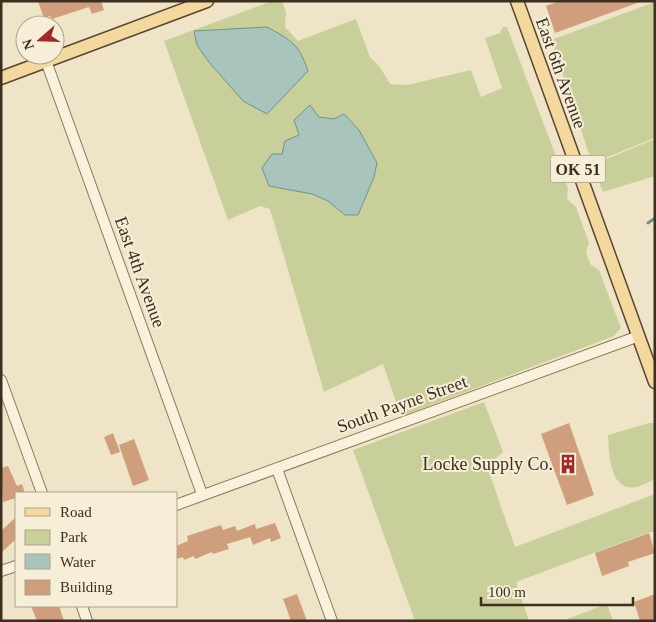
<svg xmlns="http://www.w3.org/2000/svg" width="656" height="622" viewBox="0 0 656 622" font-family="'Times New Roman',serif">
  <rect width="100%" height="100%" fill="#f0e4c8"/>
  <g fill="#c9cf9b">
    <path d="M 272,1 L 282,1 L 286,12 L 285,27 L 298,41 L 356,19 L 370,57 L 380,67 L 390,84 L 407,85 L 471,70 L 481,97 L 502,88 L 485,38 L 500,33 L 503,27 L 507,27 L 568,188 L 567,199 L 576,207 L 589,243 L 586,253 L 591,265 L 599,270 L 621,328 L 614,336 L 402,416 L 399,411 L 383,364 L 324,392 L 270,209 L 260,206 L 228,220 L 164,41 Z"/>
    <path d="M 655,2 L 655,138 L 592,163 L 551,40 Z"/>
    <path d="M 655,139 L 655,176 L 603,192 L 592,165 Z"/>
    <path d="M 484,402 L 503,452 L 487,466 L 515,547 L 655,494 L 655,532 L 650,532 L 516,582 L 529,621 L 415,621 L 353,450 Z"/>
    <path d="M 649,423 L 655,423 L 655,479 C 649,482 642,486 636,487 C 609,492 609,452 608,435 Z"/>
    <path d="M 607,604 L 613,621 L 562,621 Z"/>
  </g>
  <g fill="#a9c4bc" stroke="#6f938a">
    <path d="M 267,27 C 291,40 299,44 308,71 L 267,114 L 243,101 L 208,61 L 197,45 L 194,31 Z"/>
    <path d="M 310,105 L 319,117 L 334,119 L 344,114 L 359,130 L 377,163 L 374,177 L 358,215 L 345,215 L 328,201 L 312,194 L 269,186 L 262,168 L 272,154 L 282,154 L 285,141 L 299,135 L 294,120 Z"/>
  </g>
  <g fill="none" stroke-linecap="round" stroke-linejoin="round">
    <path stroke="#6f938a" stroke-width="3" d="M 648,223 L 655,218"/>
  </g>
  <g fill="#cf9f7d">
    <path d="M 38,1 L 101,1 L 104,10 L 92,14 L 89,7 L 52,19 L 50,16 L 44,18 Z"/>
    <path d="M 560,1 L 640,1 L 640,2 L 555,33 L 546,6 Z"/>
    <path d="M 569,423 L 594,495 L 567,505 L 541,434 Z"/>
    <path d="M 113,433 L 120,452 L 111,455 L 104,437 Z"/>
    <path d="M 134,439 L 149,480 L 133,486 L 119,445 Z"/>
    <path d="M 8,466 L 17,486 L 22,484 L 25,493 L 16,493 L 16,498 L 3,502 L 1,468 Z"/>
    <path d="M 16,517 L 16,539 L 1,553 L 1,531 Z"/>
    <path d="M 275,523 L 281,538 L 271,542 L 270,538 L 253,545 L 250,537 L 227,544 L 229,549 L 213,554 L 212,552 L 195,559 L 194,556 L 184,560 L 183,557 L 176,559 L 176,546 L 188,541 L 187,536 L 221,525 L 223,530 L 235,526 L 237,531 L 255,524 L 256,529 Z"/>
    <path d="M 649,533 L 655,553 L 628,562 L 629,566 L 602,576 L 595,553 Z"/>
    <path d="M 297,594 L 307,621 L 291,621 L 283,599 Z"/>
    <path d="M 655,594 L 655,621 L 640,621 L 634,602 Z"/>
    <path d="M 31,606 L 59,606 L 64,621 L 37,621 Z"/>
  </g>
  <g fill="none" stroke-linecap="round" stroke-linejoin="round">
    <defs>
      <g id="minor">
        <path d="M 46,61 L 202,494"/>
        <path d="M 1,380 L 42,493"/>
        <path d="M 277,469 L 332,621"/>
        <path d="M 176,505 L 639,336"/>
        <path d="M 1,571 L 16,566"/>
        <path d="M 82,606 L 87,621"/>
      </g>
      <g id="major">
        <path d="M 517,1 L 655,382"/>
        <path d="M 1,78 L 207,1"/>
      </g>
    </defs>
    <use href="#minor" stroke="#8d765c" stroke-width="12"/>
    <use href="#major" stroke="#5b4430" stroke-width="15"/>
    <use href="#minor" stroke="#faf1dc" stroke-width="10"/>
    <use href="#major" stroke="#f3d9a0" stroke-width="12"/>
  </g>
  <defs>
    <symbol id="building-bare" viewBox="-9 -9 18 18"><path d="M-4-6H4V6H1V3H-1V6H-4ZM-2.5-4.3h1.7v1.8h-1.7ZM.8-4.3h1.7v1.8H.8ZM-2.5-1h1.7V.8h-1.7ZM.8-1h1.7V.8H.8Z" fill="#9e2a2b" stroke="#f7eed8" stroke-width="2.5" paint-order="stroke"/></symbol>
  </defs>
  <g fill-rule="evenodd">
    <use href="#building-bare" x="554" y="450" width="28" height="28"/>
  </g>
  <g text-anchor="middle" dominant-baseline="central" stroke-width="4" stroke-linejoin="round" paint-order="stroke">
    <rect fill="#f7eed8" stroke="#756857" stroke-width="1" x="550.5" y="155.5" width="55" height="27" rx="4"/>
    <g font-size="16" font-weight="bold" fill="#3d2e20">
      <text x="578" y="169">OK 51</text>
    </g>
    <g font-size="18" fill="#3d2e20" stroke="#f7eed8">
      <text transform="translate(561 73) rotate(70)">East 6th Avenue</text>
      <text transform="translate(140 272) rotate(70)">East 4th Avenue</text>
      <text transform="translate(402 404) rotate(-20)">South Payne Street</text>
    </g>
    <g font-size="18" fill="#3d2e20" stroke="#f7eed8" text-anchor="end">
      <text x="553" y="464">Locke Supply Co.</text>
    </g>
  </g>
  <rect width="656" height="622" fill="none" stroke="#3d2e20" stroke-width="5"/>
  <rect x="15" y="492" width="162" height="115" fill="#f7eed8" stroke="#ada18e"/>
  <rect x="25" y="508" width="25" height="8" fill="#f3d9a0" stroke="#ada18e"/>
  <text x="60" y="517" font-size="15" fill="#3d2e20">Road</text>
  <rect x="25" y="530" width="25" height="15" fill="#c9cf9b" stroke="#ada18e"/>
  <text x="60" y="542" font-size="15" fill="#3d2e20">Park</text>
  <rect x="25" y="554" width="25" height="15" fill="#a9c4bc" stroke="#ada18e"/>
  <text x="60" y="567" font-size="15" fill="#3d2e20">Water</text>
  <rect x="25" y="580" width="25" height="15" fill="#cf9f7d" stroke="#ada18e"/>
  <text x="60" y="592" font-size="15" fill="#3d2e20">Building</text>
  <g transform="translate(40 40) rotate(250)"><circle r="24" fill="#f7eed8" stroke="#ada18e"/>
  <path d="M0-4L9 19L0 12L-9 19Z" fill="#9e2a2b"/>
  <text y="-8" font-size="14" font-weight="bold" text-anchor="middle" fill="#3d2e20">N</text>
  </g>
  <path d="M481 597v8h152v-8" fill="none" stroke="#3d2e20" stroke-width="2.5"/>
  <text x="488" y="597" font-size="15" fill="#3d2e20" stroke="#f7eed8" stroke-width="4" paint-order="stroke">100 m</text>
</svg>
